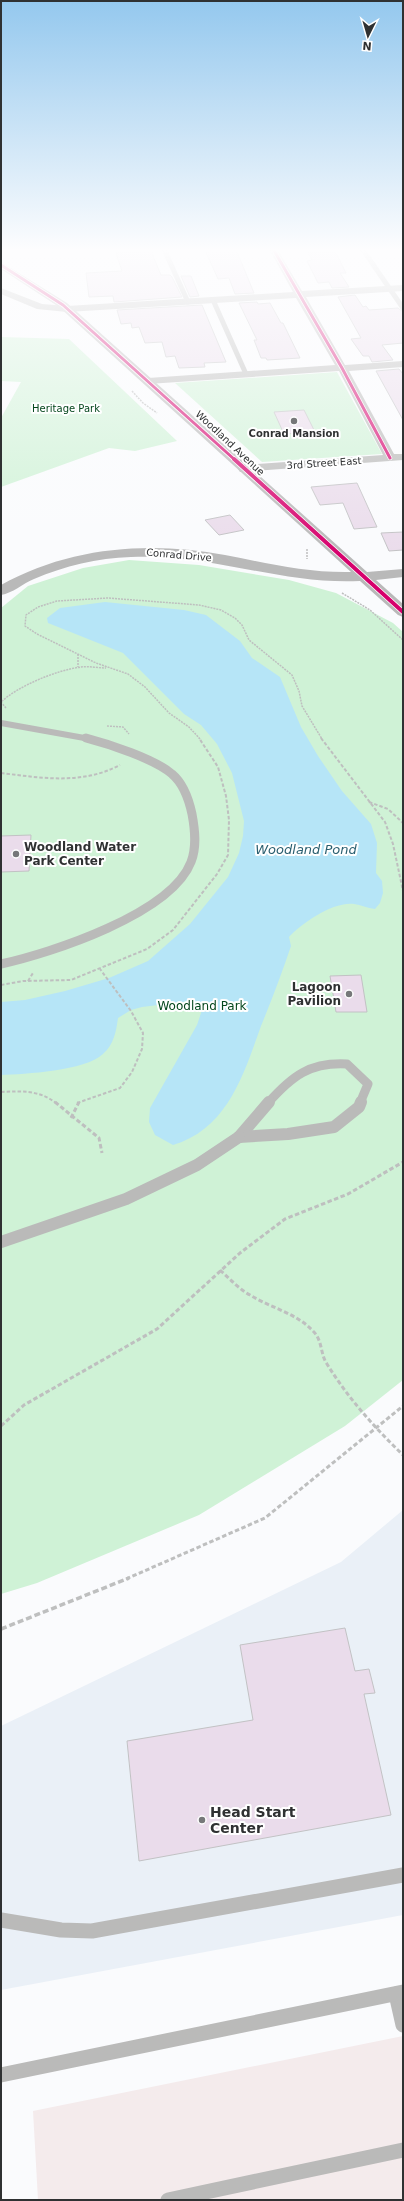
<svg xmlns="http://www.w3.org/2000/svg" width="404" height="2201" viewBox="0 0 404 2201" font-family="'DejaVu Sans',sans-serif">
  <rect width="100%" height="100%" fill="#fafbfd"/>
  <path fill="#f4ebec" d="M 403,2036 L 403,2200 L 38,2200 L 33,2111 Z"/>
  <path fill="#eaf0f7" d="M 403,1510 L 403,1915 L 1,1990 L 1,1726 L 341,1562 Z"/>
  <g fill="#cff2d6">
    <path d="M 1,337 L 69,339 L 177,441 L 135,451 L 109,448 L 1,487 L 1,418 L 21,382 L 1,381 Z"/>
    <path d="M 337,372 L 382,454 L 262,462 L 175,383 Z"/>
    <path d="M 129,560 L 199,565 L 289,580 L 336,593 L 393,623 L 403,632 L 403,1380 L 345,1426 L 199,1515 L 37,1583 L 1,1594 L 1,608 L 28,586 L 83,568 Z"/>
  </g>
  <path fill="#b6e5f7" d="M 105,602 L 184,610 L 206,615 L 240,641 L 252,658 L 280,677 L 301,727 L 318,756 L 342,791 L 371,824 L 377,843 L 376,873 L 382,881 L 383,893 L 380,903 L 375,909 C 367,908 361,905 354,904 C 334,901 302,923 289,937 L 291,946 C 282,973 272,999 261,1026 C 244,1073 228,1129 173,1145 L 155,1135 L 149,1122 L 150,1108 L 197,1025 L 202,1010 L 196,1003 L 191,1001 L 142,1007 L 131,1010 L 118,1018 C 116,1032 114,1044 103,1054 C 85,1071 25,1074 1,1075 L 1,1002 L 25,1000 L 65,991 L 109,978 L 148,961 L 190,924 L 228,877 L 239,853 L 243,836 L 244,821 L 232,773 L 217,744 L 201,725 L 184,714 L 123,653 L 48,623 L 47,618 L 60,608 Z"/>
  <g fill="#eadceb" stroke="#c2c2c4">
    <path d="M 235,247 L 254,293 L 235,294 L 229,278 L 218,279 L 204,248 Z"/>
    <path d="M 151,251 L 161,275 L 170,275 L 172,277 L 182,297 L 114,302 L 113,296 L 89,297 L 86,273 L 122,271 L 116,253 Z"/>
    <path d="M 328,252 L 336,253 L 346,273 L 340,273 L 349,287 L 332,288 L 329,282 L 318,283 L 307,261 L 312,260 L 308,253 Z"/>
    <path d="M 181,276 L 191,276 L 199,296 L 190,297 Z"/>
    <path d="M 355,295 L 363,307 L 366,306 L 369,310 L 398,308 L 403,312 L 403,343 L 382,345 L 393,360 L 372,362 L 369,356 L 363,356 L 351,339 L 361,338 L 338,297 Z"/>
    <path d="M 257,302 L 258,304 L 270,303 L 281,323 L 283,323 L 300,358 L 267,360 L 266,358 L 261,358 L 254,340 L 257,340 L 239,303 Z"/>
    <path d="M 202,305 L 226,362 L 204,363 L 205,367 L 179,368 L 175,356 L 166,357 L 162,342 L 145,343 L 139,327 L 132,328 L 131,323 L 121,324 L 117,310 Z"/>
    <path d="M 399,369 L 403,374 L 403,420 L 376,371 Z"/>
    <path d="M 304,410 L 315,432 L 284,434 L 274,412 Z"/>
    <path d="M 357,483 L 377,527 L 354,529 L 343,503 L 320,505 L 311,487 Z"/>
    <path d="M 230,515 L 244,530 L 219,535 L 205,520 Z"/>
    <path d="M 403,532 L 403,550 L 389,551 L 381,533 Z"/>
    <path d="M 31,835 L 29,871 L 1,872 L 1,836 Z"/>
    <path d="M 361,975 L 367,1012 L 336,1012 L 330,976 Z"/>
    <path d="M 345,1628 L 355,1671 L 369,1669 L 375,1693 L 364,1694 L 391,1815 L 139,1861 L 127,1741 L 253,1720 L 240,1645 Z"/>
  </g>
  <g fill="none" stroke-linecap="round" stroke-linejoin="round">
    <g stroke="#bebfbf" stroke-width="1.5" stroke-dasharray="2 1" stroke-linecap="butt">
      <path d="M 132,391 L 143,403 L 157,413"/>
      <path d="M 307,549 L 307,559"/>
      <path d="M 342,593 L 370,610 L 403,640"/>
      <path d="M 78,654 L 78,667"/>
      <path d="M 6,708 L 1,702 C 18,686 57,670 81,667 C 89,666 98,668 106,668"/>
      <path d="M 107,726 L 123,727 L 129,734"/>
      <path d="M 200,739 L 189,727 L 169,713 L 145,687 L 128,674 L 96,663 L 37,634 L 25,626 L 26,615 L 38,607 L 57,601 L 108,598 L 199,605 L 221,610 L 235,618 L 242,625 L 249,640 L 292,675 L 299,691 L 302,706 L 322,739"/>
    </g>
    <g stroke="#bebfbf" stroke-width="2" stroke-dasharray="3.5 2" stroke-linecap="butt">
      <path d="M 321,738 L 385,822 L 393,844 L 403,891"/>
      <path d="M 1,773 C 42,778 82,785 120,765"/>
      <path d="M 369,802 L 388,809 L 403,823"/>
      <path d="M 28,981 L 33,973"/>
      <path d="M 1,985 L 23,981 L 71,980 L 147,949 L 173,930 L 217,874 L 228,855 L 229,820 L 226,796 L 218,767 L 199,738"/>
      <path d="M 1,1092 C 22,1091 39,1090 56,1103"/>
      <path d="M 77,1103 L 120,1088 L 132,1072 L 142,1049 L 143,1033 L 131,1011 L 100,969"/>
    </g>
    <g stroke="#bebfbf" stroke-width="3" stroke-dasharray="4.5 2.5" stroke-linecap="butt">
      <path d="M 55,1102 L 99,1138 L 102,1153"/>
      <path d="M 71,1118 L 79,1102"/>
      <path d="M 220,1270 C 230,1279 239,1289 250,1295 C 271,1308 296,1313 313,1331 C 323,1341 320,1354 327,1364 C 348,1398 374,1427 403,1455"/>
      <path d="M 1,1426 L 24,1405 L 157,1329 L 240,1253 L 285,1219 L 348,1194 L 403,1162"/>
      <path d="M 126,1579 L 265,1518 L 403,1406"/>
    </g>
    <path stroke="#bebfbf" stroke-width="3.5" stroke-dasharray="6 3" stroke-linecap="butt" d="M 1,1629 L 129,1578"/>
    <g stroke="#babab9" stroke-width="5">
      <path d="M 163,247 L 188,302"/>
      <path d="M 361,247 L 403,308"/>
      <path d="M 213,300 L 246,374"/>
    </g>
    <path stroke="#babab9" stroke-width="6" d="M 1,723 L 90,739"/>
    <g stroke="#babab9" stroke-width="9">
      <path d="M 1,964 C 51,953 171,914 191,862 C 197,847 195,830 192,814 C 189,800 184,784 172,774 C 155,759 109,744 86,738"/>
      <path d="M 268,1103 C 292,1076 310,1062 347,1064 L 368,1084 L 360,1103"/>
    </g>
    <g stroke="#babab9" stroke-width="12">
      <path d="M 239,1137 L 269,1102"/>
      <path d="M 239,1137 L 288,1134 L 334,1127 L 359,1107 L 361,1102"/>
      <path d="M 1,1242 L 126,1199 L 197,1165 L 239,1137"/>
    </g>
    <g stroke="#babab9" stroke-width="15">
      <path d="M 1,1920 L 61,1930 L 92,1931 L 403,1875"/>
      <path d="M 396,1994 L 403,2025"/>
      <path d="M 1,2075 L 403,1992"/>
      <path d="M 168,2200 L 403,2150"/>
    </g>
    <path fill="#babab9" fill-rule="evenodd" d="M 268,247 L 276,247 L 302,291 L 403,285 L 403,291 L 306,297 L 345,365 L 403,361 L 403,367 L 349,371 L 394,454 L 403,454 L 403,460 L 240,472 L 238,469 L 244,465 L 383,455 L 339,371 L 148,384 L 143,381 L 148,378 L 335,365 L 296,298 L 67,312 L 37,309 L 1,294 L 1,288 L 42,304 L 67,306 L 293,292 Z"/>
    <path fill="#b9b9b9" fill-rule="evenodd" d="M 1,262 L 67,303 L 367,572 L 403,569 L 403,577 L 376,580 L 403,604 L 403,617 L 398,615 L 360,581 C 282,585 210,553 131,557 C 97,558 65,566 34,579 C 22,584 13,593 1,595 L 1,585 C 70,547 148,541 225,555 C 267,563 307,573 351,572 L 59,307 L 1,269 Z"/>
    <defs>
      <g id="cycleway-far1">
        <path d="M 272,247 L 342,368 L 390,458"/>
        <path d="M 1,265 L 63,305 L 235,460"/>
      </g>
      <path id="cycleway" d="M 234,459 L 403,612"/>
    </defs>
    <use href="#cycleway-far1" stroke="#fff" stroke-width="4.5"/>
    <use href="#cycleway" stroke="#fff" stroke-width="5.5"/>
    <use href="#cycleway-far1" stroke="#d6006c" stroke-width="3"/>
    <use href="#cycleway" stroke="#d6006c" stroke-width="4"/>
  </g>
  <linearGradient id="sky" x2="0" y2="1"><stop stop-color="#94c8ee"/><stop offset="0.45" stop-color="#fdfdfe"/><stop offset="1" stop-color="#fdfdfe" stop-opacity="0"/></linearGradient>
  <rect width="404" height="555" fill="url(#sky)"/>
  <g fill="#767879" stroke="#fff" stroke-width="1.5">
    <circle cx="294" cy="421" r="4"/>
    <circle cx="16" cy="854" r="4"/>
    <circle cx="349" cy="994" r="4"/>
    <circle cx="202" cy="1820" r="4"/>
  </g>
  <g text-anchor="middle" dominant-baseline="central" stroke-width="4" stroke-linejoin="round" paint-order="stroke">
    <g font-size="10" fill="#05471d" stroke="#fff">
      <text x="66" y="408">Heritage Park</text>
    </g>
    <g font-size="10" font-weight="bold" fill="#2f3132" stroke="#fff">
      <text x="294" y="433">Conrad Mansion</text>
    </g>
    <g font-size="10" fill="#2f3132" stroke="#fff">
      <text transform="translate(230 443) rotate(43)">Woodland Avenue</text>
      <text transform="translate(324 463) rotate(-4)">3rd Street East</text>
      <text transform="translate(179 555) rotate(5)">Conrad Drive</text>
    </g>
    <g font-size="12" font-weight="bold" fill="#2f3132" stroke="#fff" text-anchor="start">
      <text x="24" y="847">Woodland Water<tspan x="24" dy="14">Park Center</tspan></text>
      <text x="341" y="987" text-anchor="end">Lagoon<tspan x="341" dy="14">Pavilion</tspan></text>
    </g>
    <g font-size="12" fill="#05471d" stroke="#fff">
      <text x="202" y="1006">Woodland Park</text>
    </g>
    <g font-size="13" font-style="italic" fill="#2a5f70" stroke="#fff">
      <text x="306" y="849">Woodland Pond</text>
    </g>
    <g font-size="14" font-weight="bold" fill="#2f3132" stroke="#fff" text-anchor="start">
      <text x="210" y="1812">Head Start<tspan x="210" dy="16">Center</tspan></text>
    </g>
  </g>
  <rect width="404" height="2201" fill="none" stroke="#2f3132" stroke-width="4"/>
  <g transform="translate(368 36) rotate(185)" stroke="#ffffff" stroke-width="3" paint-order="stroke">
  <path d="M0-3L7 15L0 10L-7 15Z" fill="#2f3132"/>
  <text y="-6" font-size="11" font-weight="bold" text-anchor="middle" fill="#2f3132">N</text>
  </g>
</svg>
